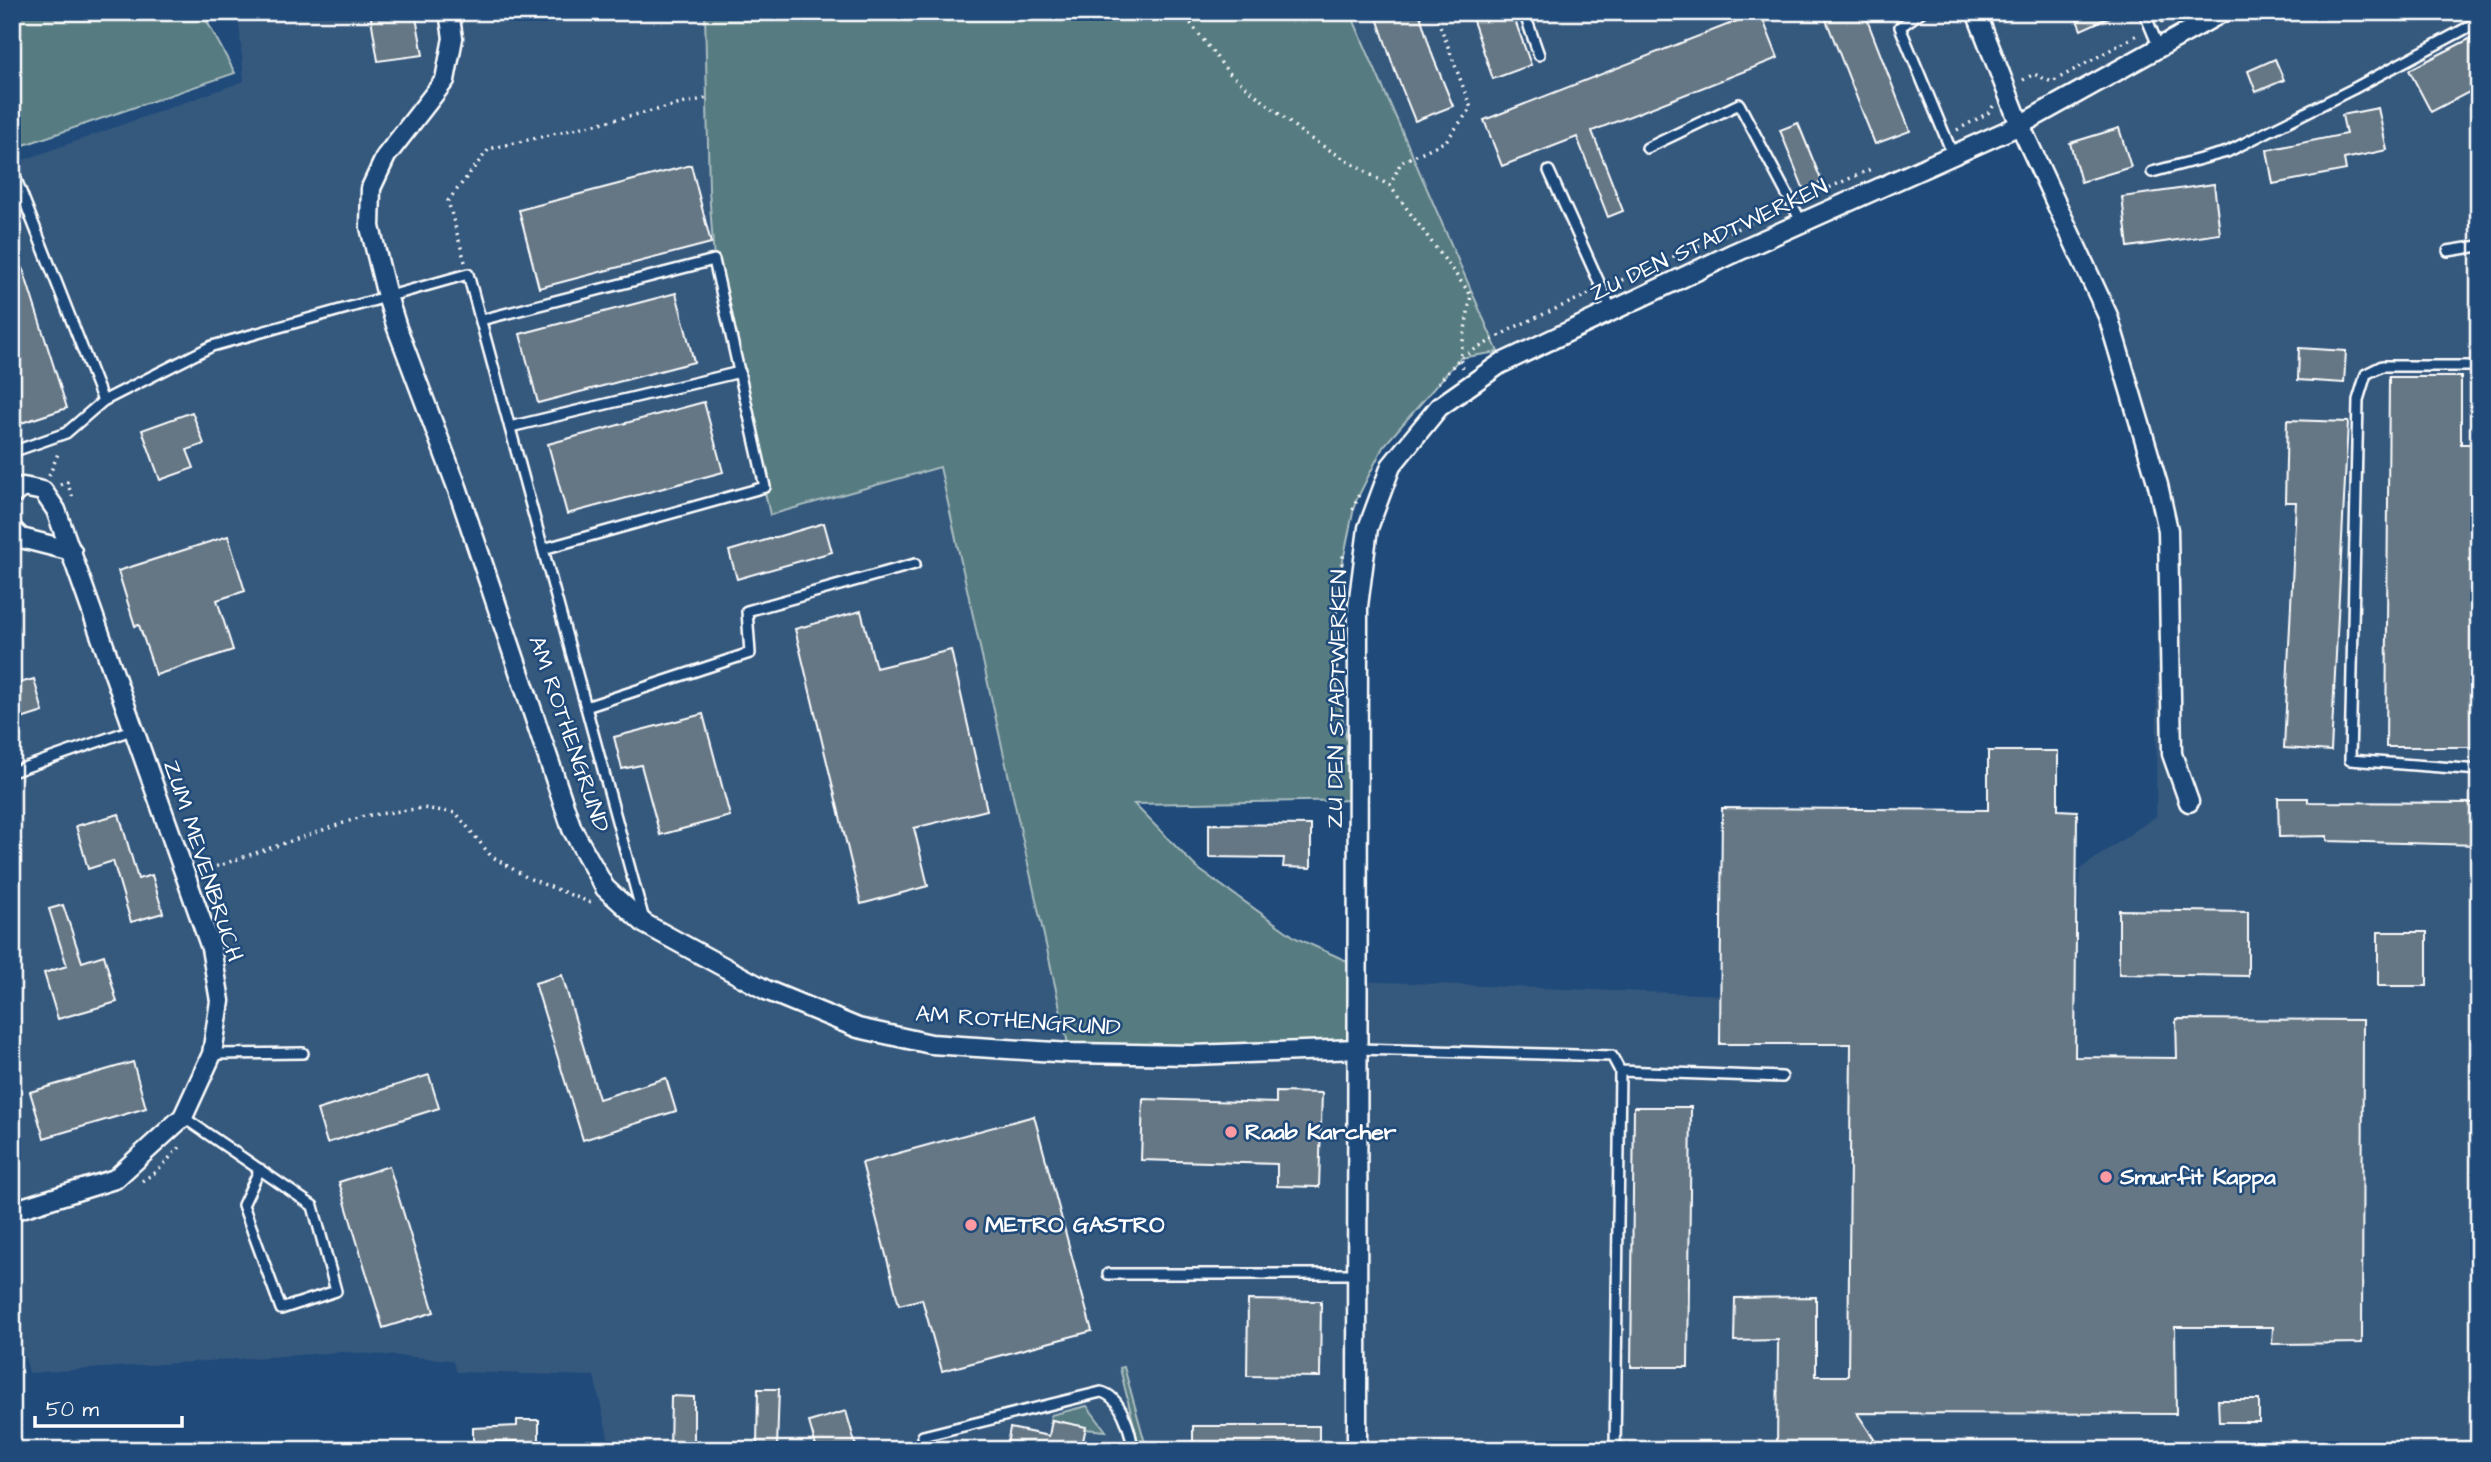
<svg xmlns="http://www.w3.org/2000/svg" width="2491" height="1462" viewBox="0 0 2491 1462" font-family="'Architects Daughter',sans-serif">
  <rect width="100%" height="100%" fill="#1f4a7a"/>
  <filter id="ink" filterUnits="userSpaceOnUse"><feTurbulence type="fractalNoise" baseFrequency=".0143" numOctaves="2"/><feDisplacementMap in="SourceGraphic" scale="14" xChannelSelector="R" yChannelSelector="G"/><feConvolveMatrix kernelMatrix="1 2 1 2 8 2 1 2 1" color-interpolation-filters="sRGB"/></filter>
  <g filter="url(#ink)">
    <path fill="#34587d" d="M 238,12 L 705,12 L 709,190 L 770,515 L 940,466 L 1070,1053 L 1358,981 L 2075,1008 L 2080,869 L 2156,816 L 2158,485 L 2108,316 L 2020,126 L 1498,352 L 1350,12 L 2479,12 L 2479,1450 L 611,1450 L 594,1376 L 457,1372 L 452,1360 L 343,1352 L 29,1373 L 12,1313 L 12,164 L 244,81 Z"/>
    <g fill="#567b81" stroke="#aabdc0" stroke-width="2">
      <path d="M 12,12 L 202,12 L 235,73 L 12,149 Z"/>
      <path d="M 705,12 L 1350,12 L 1498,352 L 1460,358 L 1383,447 L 1355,503 L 1336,594 L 1337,690 L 1358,800 L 1134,804 L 1197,868 L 1296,938 L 1358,966 L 1358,1049 L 1070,1053 L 940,467 L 770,515 L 714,260 L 709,190 Z"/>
      <path d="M 1124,1367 L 1147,1450 L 1140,1450 L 1120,1368 Z"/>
      <path d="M 1087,1406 L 1106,1431 L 1085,1429 L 1085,1427 L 1052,1420 L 1050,1422 L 1051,1415 Z"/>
    </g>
    <g fill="#657785" stroke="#fff" stroke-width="2">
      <path d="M 370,12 L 415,12 L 423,55 L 378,61 Z"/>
      <path d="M 1375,12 L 1419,12 L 1433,57 L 1453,106 L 1415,121 L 1395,71 Z"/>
      <path d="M 1470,12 L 1512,12 L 1531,65 L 1493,79 Z"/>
      <path d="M 1760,12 L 1778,58 L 1592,131 L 1623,211 L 1608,217 L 1577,137 L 1502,166 L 1484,120 Z"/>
      <path d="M 1823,12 L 1864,12 L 1910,131 L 1875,144 Z"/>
      <path d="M 2074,12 L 2121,12 L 2081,30 Z"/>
      <path d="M 2479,34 L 2479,87 L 2431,112 L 2409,70 Z"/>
      <path d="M 2275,59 L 2284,80 L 2256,92 L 2248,71 Z"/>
      <path d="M 2378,108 L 2387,150 L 2344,159 L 2346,170 L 2273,184 L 2267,150 L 2346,134 L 2342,115 Z"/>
      <path d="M 1798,123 L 1822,182 L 1804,190 L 1780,130 Z"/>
      <path d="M 2119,128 L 2131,167 L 2081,182 L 2070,143 Z"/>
      <path d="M 691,165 L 711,243 L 539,288 L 519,210 Z"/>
      <path d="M 2214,184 L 2220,234 L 2128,247 L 2122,197 Z"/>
      <path d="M 16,247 L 67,408 L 12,426 L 12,248 Z"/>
      <path d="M 676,293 L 694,362 L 538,403 L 520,334 Z"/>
      <path d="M 2299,348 L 2346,351 L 2344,383 L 2298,380 Z"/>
      <path d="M 2389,377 L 2461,377 L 2461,444 L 2479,444 L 2479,747 L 2386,747 Z"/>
      <path d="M 704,402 L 723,472 L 567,514 L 548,444 Z"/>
      <path d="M 192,412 L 204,444 L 187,450 L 194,468 L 160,480 L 142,430 Z"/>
      <path d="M 2287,420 L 2348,422 L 2331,751 L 2284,748 L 2296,502 L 2285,502 Z"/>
      <path d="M 824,523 L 832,552 L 737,579 L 729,551 Z"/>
      <path d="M 228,536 L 245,591 L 217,600 L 233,650 L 156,675 L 139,625 L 135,626 L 118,571 Z"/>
      <path d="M 861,611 L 876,668 L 951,650 L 987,810 L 914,828 L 928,886 L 861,904 L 795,629 Z"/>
      <path d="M 34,679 L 43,712 L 12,722 L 12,685 Z"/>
      <path d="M 703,714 L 730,816 L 660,835 L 641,765 L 622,769 L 614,737 Z"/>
      <path d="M 1988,751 L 2058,751 L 2058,810 L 2077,811 L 2075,1057 L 2177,1058 L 2176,1019 L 2363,1020 L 2362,1343 L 2272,1344 L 2273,1327 L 2175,1327 L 2176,1414 L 1857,1413 L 1874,1439 L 1877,1450 L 1777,1450 L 1778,1340 L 1734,1341 L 1735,1298 L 1816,1297 L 1816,1376 L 1848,1376 L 1851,1044 L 1720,1044 L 1722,808 L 1988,810 Z"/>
      <path d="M 2278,798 L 2308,798 L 2308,802 L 2479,803 L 2479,845 L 2327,841 L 2327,836 L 2279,837 Z"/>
      <path d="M 119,814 L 138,879 L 152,875 L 163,913 L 131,922 L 113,861 L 88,869 L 76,826 Z"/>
      <path d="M 1209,824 L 1311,825 L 1311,868 L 1283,867 L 1284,858 L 1209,857 Z"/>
      <path d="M 63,905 L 82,962 L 104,955 L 117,1002 L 58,1019 L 44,973 L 67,966 L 49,909 Z"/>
      <path d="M 2119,910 L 2248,912 L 2248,976 L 2119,974 Z"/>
      <rect x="2378" y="932" width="49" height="54"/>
      <path d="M 562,975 L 599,1099 L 666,1078 L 676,1111 L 583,1140 L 535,983 Z"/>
      <path d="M 133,1062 L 146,1108 L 44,1138 L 30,1092 Z"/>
      <path d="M 429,1075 L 439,1108 L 327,1143 L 317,1110 Z"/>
      <path d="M 1276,1092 L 1322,1093 L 1319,1187 L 1277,1186 L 1277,1164 L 1141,1160 L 1143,1099 L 1276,1103 Z"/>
      <path d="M 1634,1107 L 1691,1107 L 1688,1367 L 1631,1367 Z"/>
      <path d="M 1034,1116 L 1092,1331 L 942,1371 L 922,1299 L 899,1305 L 862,1163 Z"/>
      <path d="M 389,1166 L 434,1312 L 383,1328 L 339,1182 Z"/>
      <path d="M 1248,1300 L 1321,1301 L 1320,1377 L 1247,1376 Z"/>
      <path d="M 758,1389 L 779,1389 L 777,1448 L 757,1448 Z"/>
      <path d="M 671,1396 L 694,1397 L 694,1450 L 670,1450 Z"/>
      <path d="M 2218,1400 L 2259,1400 L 2259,1422 L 2219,1422 Z"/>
      <path d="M 846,1411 L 857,1450 L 817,1450 L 809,1422 Z"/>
      <path d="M 517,1420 L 539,1420 L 539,1450 L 517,1450 L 517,1441 L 473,1442 L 473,1428 L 517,1426 Z"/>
      <path d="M 1052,1420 L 1086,1427 L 1081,1450 L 1006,1450 L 1010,1428 L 1049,1436 Z"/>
      <rect x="1193" y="1426" width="126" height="24"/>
    </g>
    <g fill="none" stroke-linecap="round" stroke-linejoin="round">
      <defs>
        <g id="lane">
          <path d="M 1524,12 L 1539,55"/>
          <path d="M 1921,12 L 1900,27 L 1953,155"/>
          <path d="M 2144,12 L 2159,48"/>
          <path d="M 1647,148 L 1739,104 L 1802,223"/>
          <path d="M 12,169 L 103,401"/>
          <path d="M 1549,171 L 1612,311"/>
          <path d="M 2152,172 L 2227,152 L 2353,89 L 2476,23 L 2470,12"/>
          <path d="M 2448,251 L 2479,246"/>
          <path d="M 481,320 L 714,260 L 765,487 L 543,549"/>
          <path d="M 2479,366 L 2382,366 L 2366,374 L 2358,400 L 2350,760 L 2479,770"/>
          <path d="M 510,427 L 740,372"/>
          <path d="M 12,452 L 66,433 L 103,401 L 212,346 L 468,274 L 644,920"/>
          <path d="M 586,707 L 750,653 L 747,611 L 915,564"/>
          <path d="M 12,772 L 134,729"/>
          <path d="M 1358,1049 L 1612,1056 L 1620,1071 L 1782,1077"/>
          <path d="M 212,1054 L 303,1053"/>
          <path d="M 183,1117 L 313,1206 L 336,1291 L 281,1309 L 243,1205 L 260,1169"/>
          <path d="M 1108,1274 L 1357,1274"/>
          <path d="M 926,1450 L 923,1436 L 1101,1392 C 1121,1396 1131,1432 1133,1450"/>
          <path d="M 1615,1450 L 1620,1071"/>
        </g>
        <g id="street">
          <path d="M 449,12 L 453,38 L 445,80 L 386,156 L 371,188 L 370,227 L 387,296 L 397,328 L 457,487 L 572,829 L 605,888 L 645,924 L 766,990 L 858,1028 L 931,1044 L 1070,1053 L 1193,1055 L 1358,1049"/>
          <path d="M 1976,12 L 2020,125 L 2108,316 L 2158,485 L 2168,530 L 2172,754 L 2189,802"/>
          <path d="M 12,495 L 23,487 L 43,491 L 56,510 L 211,948 L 220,1001 L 212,1054 L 183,1117 L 115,1179 L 12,1211"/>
          <path d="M 12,529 L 21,538 L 72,551"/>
          <path d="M 1357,1450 L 1358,606 L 1368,528 L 1391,466 L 1439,407 L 1500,364 L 1734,253 L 2020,125 L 2223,12"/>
        </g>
      </defs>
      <use href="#lane" stroke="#fff" stroke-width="14"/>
      <use href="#street" stroke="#fff" stroke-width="23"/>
      <g stroke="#fff" stroke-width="3.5" stroke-dasharray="2 5" stroke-linecap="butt">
        <path d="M 1182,12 L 1228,72 L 1306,136 L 1390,186 L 1471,295 L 1460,358 L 1463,368"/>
        <path d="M 2161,22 L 2176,15"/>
        <path d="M 2023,80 L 2034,74 L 2052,82 L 2139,34"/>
        <path d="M 1957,130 L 1988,113 L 1994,105"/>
        <path d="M 1390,186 L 1401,162 L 1446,141 L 1471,108 L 1435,12"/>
        <path d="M 1804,199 L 1871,169"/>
        <path d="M 465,262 L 448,201 L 489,149 L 707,98"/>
        <path d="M 1615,283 L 1781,209"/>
        <path d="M 1438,383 L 1460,358 L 1515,327 L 1589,294"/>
        <path d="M 49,476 L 59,451"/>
        <path d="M 60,485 L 67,482 L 74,501"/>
        <path d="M 1353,510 L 1359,494"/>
        <path d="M 1337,690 L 1336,594 L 1344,552"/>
        <path d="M 203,871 L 364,816 L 423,808 L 456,813 L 491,856 L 528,878 L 594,904"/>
        <path d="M 142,1181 L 156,1172 L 180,1147"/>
      </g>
      <use href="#lane" stroke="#1f4a7a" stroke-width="9"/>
      <use href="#street" stroke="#1f4a7a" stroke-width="18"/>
    </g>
  </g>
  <g fill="#ff9aa2" stroke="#1f4a7a" stroke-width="2.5">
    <circle cx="1231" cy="1132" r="7"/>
    <circle cx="2106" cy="1177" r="7"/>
    <circle cx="971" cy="1225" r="7"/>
  </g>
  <g text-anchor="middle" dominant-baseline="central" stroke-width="5" stroke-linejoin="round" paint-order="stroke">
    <g font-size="23" fill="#fff" stroke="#1f4a7a">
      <text transform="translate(1709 240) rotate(-25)">ZU DEN STADTWERKEN</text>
      <text transform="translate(1337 699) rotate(-89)">ZU DEN STADTWERKEN</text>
      <text transform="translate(569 734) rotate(71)">AM ROTHENGRUND</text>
      <text transform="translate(203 861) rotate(72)">ZUM MEVENBRUCH</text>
      <text transform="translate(1018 1021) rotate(4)">AM ROTHENGRUND</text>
    </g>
    <g font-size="23" font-weight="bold" fill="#fff" stroke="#1f4a7a" text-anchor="start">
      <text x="1245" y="1132">Raab Karcher</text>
      <text x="2120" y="1177">Smurfit Kappa</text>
      <text x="985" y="1225">METRO GASTRO</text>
    </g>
  </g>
  <rect width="2491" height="1462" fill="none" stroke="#1f4a7a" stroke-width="42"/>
  <rect x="21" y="21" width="2449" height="1420" fill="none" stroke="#fff" stroke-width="2.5" filter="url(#ink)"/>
  <path d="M35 1416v10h147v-10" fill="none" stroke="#ffffff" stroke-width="3.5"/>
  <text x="46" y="1416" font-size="21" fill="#ffffff" stroke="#1f4a7a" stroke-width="5" paint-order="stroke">50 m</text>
</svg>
